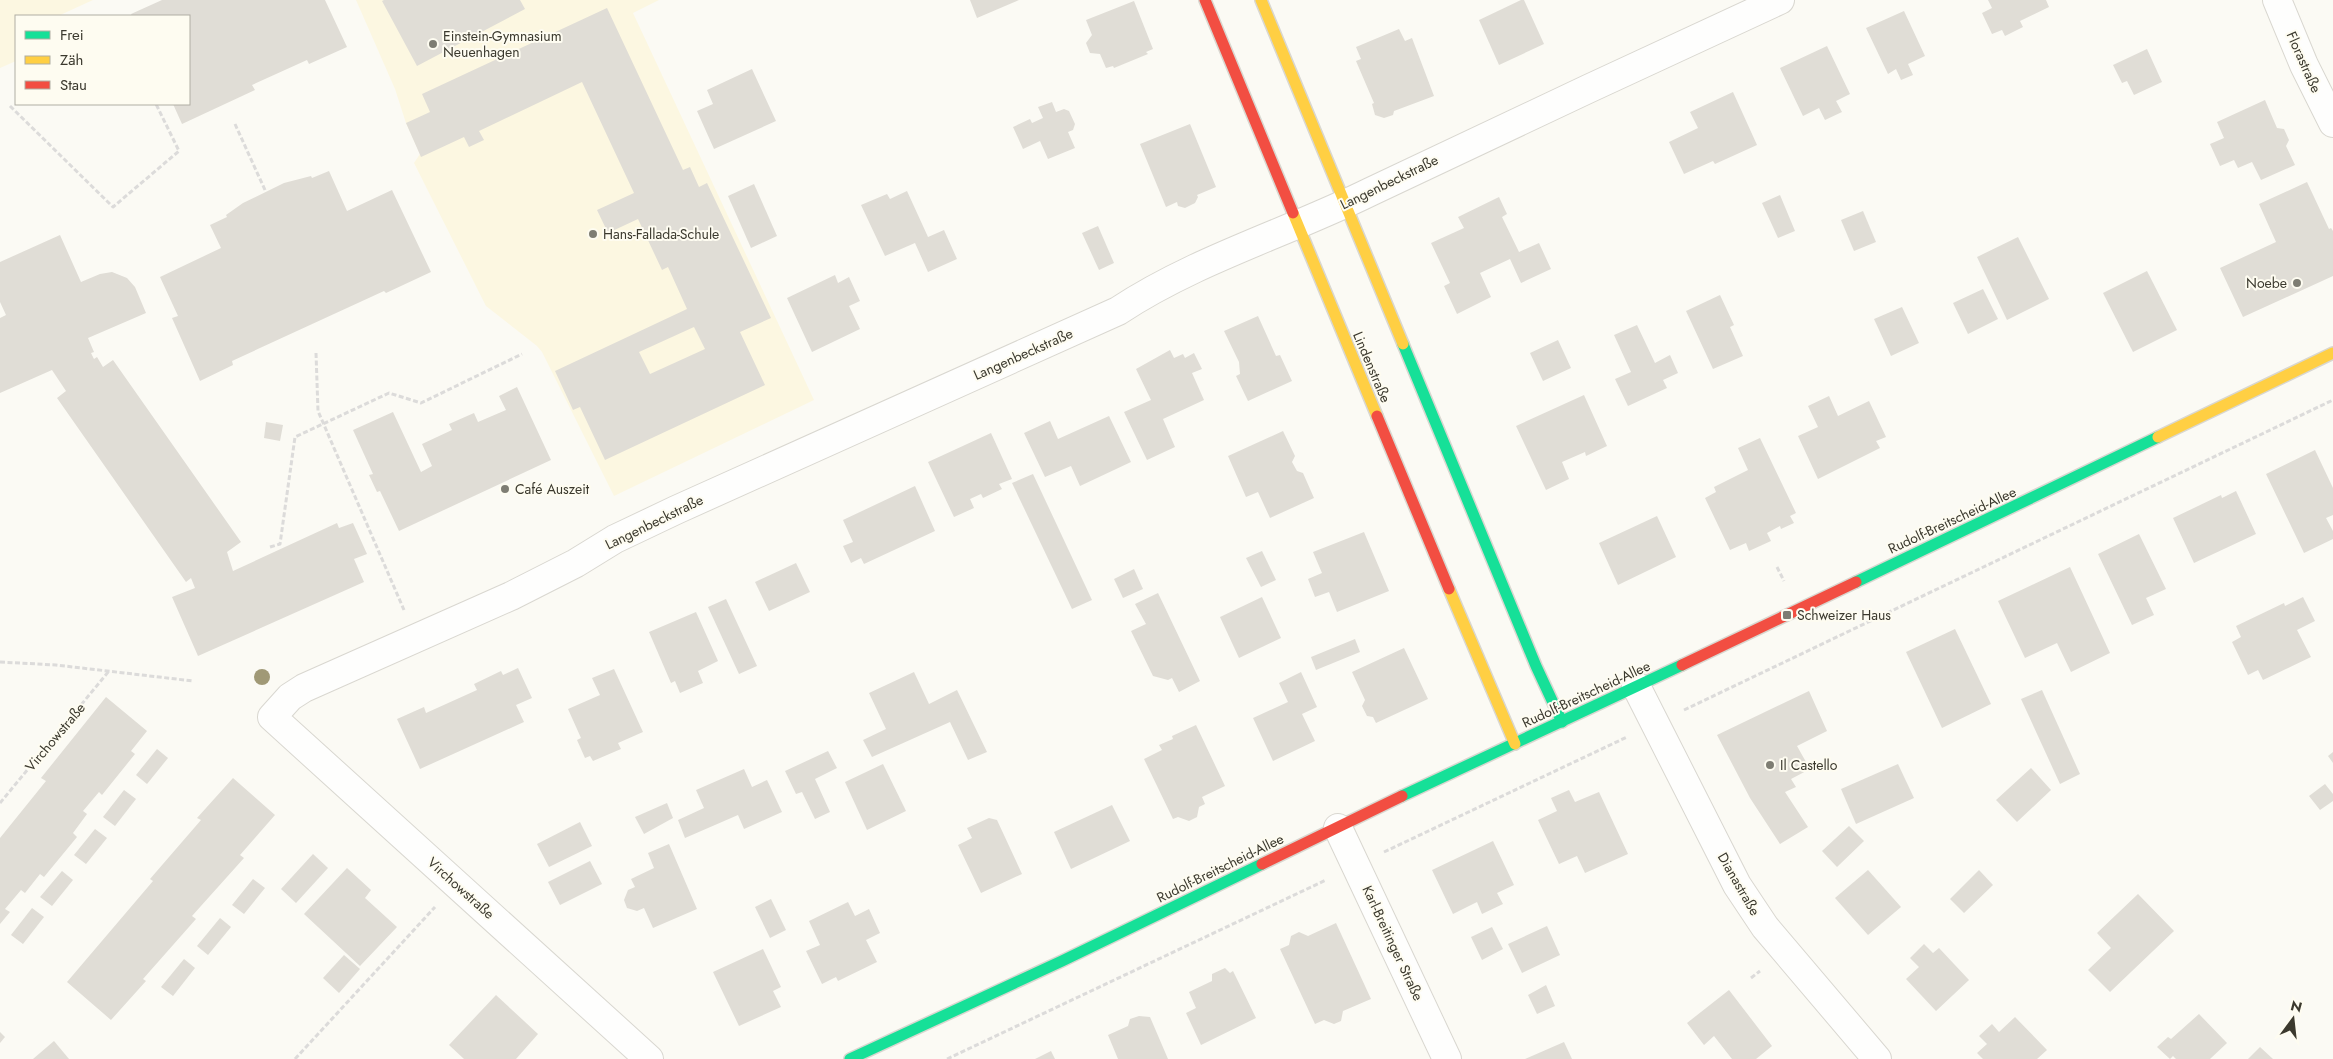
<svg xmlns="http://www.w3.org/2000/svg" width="2333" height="1059" viewBox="0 0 2333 1059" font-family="Jost,sans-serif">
  <rect width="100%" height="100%" fill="#fbfaf4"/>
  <g fill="#fcf7e1">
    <path d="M 0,0 L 93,0 L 58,16 L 16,16 L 16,61 L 0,68 Z"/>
    <path d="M 356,0 L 659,0 L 633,13 L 814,400 L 614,496 L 542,352 L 537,346 L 486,306 L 414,163 L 420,154 L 406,123 L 395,89 Z"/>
  </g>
  <g fill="#e0ddd6" fill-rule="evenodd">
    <path d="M 162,0 L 325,0 L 347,47 L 309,64 L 307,60 L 252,85 L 255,90 L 182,124 L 173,104 L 189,104 L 189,16 L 132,16 L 131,14 Z"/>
    <path d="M 384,0 L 520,0 L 525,9 L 417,66 L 382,1 Z"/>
    <path d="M 970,0 L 1019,0 L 977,18 Z"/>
    <path d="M 1521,0 L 1524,0 L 1544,44 L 1499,65 L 1479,20 Z"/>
    <path d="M 1988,0 L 2046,0 L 2049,7 L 2020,21 L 2023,27 L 2005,36 L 2002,30 L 1992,34 L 1982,13 L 1992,8 Z"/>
    <path d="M 1134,1 L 1153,49 L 1146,52 L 1148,54 L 1114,68 L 1113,66 L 1106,68 L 1100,54 L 1090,53 L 1086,43 L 1092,35 L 1086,20 Z"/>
    <path d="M 607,8 L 683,170 L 690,167 L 699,187 L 707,183 L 771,318 L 740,332 L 765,385 L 605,460 L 580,407 L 573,410 L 555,371 L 687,309 L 668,267 L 662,270 L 638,219 L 608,233 L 597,210 L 634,193 L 582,82 L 479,131 L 484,140 L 469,147 L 464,137 L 421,157 L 406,123 L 430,112 L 422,94 ZM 694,327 L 705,349 L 650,374 L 639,352 Z"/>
    <path d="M 1904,11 L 1925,56 L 1908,64 L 1913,75 L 1901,80 L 1896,69 L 1888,74 L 1866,28 Z"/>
    <path d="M 1399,29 L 1405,41 L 1412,38 L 1434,96 L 1394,111 L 1393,115 L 1384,118 L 1375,115 L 1372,104 L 1374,103 L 1356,61 L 1361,59 L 1356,47 Z"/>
    <path d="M 1827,46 L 1850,94 L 1836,101 L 1842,112 L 1825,120 L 1819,108 L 1803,116 L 1780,68 Z"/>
    <path d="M 2147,49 L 2162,82 L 2134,95 L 2127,81 L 2122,83 L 2113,65 Z"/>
    <path d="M 752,69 L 776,121 L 714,149 L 697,111 L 713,104 L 707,90 Z"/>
    <path d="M 1733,92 L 1757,145 L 1715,164 L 1713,161 L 1684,174 L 1669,142 L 1698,128 L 1690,112 Z"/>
    <path d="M 2265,100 L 2277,128 L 2284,129 L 2289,140 L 2286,146 L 2295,165 L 2261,180 L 2252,162 L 2238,168 L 2234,160 L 2220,166 L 2210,144 L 2224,138 L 2217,122 Z"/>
    <path d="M 1052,102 L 1056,112 L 1064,109 L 1069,111 L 1075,124 L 1073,130 L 1068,132 L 1075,148 L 1048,159 L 1040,141 L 1023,149 L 1013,127 L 1030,119 L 1032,123 L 1043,118 L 1038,107 Z"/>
    <path d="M 1190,124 L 1216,187 L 1197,195 L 1198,197 L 1195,203 L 1185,208 L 1178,206 L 1177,202 L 1166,207 L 1140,144 Z"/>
    <path d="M 329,171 L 347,211 L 392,190 L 431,272 L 386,293 L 384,291 L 232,361 L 233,365 L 200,381 L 172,318 L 178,316 L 160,277 L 221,248 L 210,225 L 227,217 L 226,215 L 243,203 L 284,183 L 311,176 L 312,178 Z"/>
    <path d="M 2307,182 L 2329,229 L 2331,228 L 2333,231 L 2333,276 L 2243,317 L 2220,268 L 2276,242 L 2259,204 Z"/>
    <path d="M 754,184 L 777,236 L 751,248 L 728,196 Z"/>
    <path d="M 907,191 L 928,237 L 944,230 L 957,259 L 928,272 L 915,243 L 885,256 L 861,205 L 887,194 L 890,199 Z"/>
    <path d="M 1780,195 L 1795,231 L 1778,238 L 1762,203 Z"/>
    <path d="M 1499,197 L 1507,214 L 1502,217 L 1519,252 L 1539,243 L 1551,269 L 1521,283 L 1510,259 L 1480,273 L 1491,297 L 1457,314 L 1444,286 L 1450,283 L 1431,243 L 1464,228 L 1458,217 Z"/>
    <path d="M 1863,211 L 1876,242 L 1854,251 L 1841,220 Z"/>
    <path d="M 1098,226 L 1114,263 L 1099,270 L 1082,233 Z"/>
    <path d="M 60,235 L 81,282 L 100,274 L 112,272 L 127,278 L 135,287 L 146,313 L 88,338 L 94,352 L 91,353 L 94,359 L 97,357 L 103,367 L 113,360 L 241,542 L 227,552 L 233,571 L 337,523 L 339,528 L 353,523 L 367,554 L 354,559 L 364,582 L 198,656 L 172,597 L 195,588 L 191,578 L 186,582 L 57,398 L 66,391 L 52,370 L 0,393 L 0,318 L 6,315 L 0,302 L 0,262 Z"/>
    <path d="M 2018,237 L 2049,299 L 2007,320 L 1977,257 Z"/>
    <path d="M 2147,271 L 2177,330 L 2133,352 L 2103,293 Z"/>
    <path d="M 835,275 L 838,283 L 849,277 L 860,301 L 849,306 L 860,329 L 812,352 L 787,298 Z"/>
    <path d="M 1983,289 L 1998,319 L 1968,334 L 1953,303 Z"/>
    <path d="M 1720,295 L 1734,325 L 1730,327 L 1743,356 L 1713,369 L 1686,311 Z"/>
    <path d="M 1902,307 L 1919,343 L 1891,356 L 1874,319 Z"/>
    <path d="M 1258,316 L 1276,356 L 1280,355 L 1292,381 L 1248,401 L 1236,376 L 1240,374 L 1239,362 L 1224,331 Z"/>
    <path d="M 1637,325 L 1655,363 L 1670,355 L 1678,373 L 1663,380 L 1667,388 L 1628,406 L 1615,379 L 1631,372 L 1614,335 Z"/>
    <path d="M 1558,340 L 1571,368 L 1543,381 L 1530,353 Z"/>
    <path d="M 1170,350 L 1174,358 L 1183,354 L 1185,358 L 1194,353 L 1202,369 L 1192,373 L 1204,400 L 1163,419 L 1175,447 L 1147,460 L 1124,412 L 1151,400 L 1136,369 Z"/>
    <path d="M 517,387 L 551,460 L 399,531 L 380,491 L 377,492 L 369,475 L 373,474 L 353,430 L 393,412 L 421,472 L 432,466 L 422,444 L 452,430 L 449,424 L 474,413 L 478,422 L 506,410 L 499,396 Z"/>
    <path d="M 1584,395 L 1607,446 L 1586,456 L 1585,452 L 1562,462 L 1569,479 L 1546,490 L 1516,426 Z"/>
    <path d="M 1829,396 L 1838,416 L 1869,401 L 1886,437 L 1876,441 L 1880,448 L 1818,479 L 1798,436 L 1818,427 L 1808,406 Z"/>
    <path d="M 1109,416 L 1131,462 L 1080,486 L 1071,466 L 1045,477 L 1024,433 L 1050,421 L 1058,439 Z"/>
    <path d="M 266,422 L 283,425 L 280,441 L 264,438 Z"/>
    <path d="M 1283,431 L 1295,456 L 1292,462 L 1297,471 L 1303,473 L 1314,498 L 1270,518 L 1258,492 L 1246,497 L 1228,456 Z"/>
    <path d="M 991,433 L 1012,479 L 999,484 L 1002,489 L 983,498 L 981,494 L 970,499 L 974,508 L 954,517 L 928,462 Z"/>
    <path d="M 1760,438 L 1796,513 L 1790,516 L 1794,523 L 1781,529 L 1780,526 L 1767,533 L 1771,541 L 1749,551 L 1746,543 L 1730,550 L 1705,498 L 1716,492 L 1714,487 L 1748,470 L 1738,448 Z"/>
    <path d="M 2315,450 L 2333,488 L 2333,515 L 2326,518 L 2333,531 L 2333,539 L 2304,553 L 2266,474 Z"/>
    <path d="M 1033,474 L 1092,600 L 1072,609 L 1012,483 Z"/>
    <path d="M 915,486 L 935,531 L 864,564 L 861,558 L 851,563 L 843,546 L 853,542 L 843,520 Z"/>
    <path d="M 2236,491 L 2256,534 L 2194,563 L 2173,518 L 2221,495 L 2222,498 Z"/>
    <path d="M 1657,516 L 1676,557 L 1618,585 L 1599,543 Z"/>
    <path d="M 1364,532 L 1389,591 L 1337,612 L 1329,592 L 1315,597 L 1308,579 L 1322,573 L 1313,552 Z"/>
    <path d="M 2139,534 L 2166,589 L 2146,598 L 2154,615 L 2132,625 L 2098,554 Z"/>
    <path d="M 1262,551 L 1276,580 L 1261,587 L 1246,558 Z"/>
    <path d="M 796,563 L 810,592 L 769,611 L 755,582 Z"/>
    <path d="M 2070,567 L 2110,653 L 2071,672 L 2057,643 L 2025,658 L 1998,601 Z"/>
    <path d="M 1134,569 L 1143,589 L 1123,598 L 1114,579 Z"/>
    <path d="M 1158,593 L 1200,681 L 1179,692 L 1172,678 L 1168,680 L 1153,676 L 1131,631 L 1146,624 L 1135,604 Z"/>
    <path d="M 1262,597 L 1281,638 L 1239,658 L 1220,617 Z"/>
    <path d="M 2303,597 L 2315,621 L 2297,630 L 2311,657 L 2263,680 L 2258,670 L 2248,675 L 2232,642 L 2241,637 L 2236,626 L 2284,603 L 2285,606 Z"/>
    <path d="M 726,599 L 757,666 L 739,674 L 708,607 Z"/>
    <path d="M 696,612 L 718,661 L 698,671 L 703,683 L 680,693 L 675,681 L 671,683 L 649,632 Z"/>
    <path d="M 1955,629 L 1991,704 L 1942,728 L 1906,652 Z"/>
    <path d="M 1355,639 L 1360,652 L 1316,670 L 1311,657 Z"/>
    <path d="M 1404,648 L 1428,699 L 1376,723 L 1373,717 L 1367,716 L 1362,706 L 1365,700 L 1352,672 Z"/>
    <path d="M 518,668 L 532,698 L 516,705 L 524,722 L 420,769 L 397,719 L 424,707 L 426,713 L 477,690 L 474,684 L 501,671 L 503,675 Z"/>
    <path d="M 614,669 L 643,732 L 618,743 L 621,749 L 593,761 L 590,756 L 585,758 L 577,740 L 581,738 L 568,709 L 600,695 L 592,678 Z"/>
    <path d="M 914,672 L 929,704 L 957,690 L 987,752 L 968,760 L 950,722 L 872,757 L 863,740 L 886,729 L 869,693 Z"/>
    <path d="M 1301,672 L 1317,707 L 1302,714 L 1315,741 L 1273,761 L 1253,718 L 1288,702 L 1279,683 Z"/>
    <path d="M 2042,690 L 2080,774 L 2060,784 L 2021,699 Z"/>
    <path d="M 1809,691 L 1827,731 L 1797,746 L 1810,769 L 1791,779 L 1796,787 L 1785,792 L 1808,827 L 1780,844 L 1750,798 L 1717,735 Z"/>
    <path d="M 106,697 L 147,731 L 131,751 L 135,754 L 102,795 L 99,792 L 83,811 L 87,814 L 73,833 L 77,837 L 44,877 L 40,874 L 25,893 L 21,890 L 5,909 L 10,912 L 0,924 L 0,838 L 46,781 L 41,778 Z"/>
    <path d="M 1196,725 L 1225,786 L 1202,797 L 1205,804 L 1199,807 L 1197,817 L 1189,821 L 1178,817 L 1173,819 L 1144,759 L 1162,750 L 1159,745 L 1173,739 L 1172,736 Z"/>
    <path d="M 157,749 L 168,758 L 147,784 L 136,775 Z"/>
    <path d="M 828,751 L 837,768 L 815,779 L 830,812 L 815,819 L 802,792 L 796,794 L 785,771 Z"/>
    <path d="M 2333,752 L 2333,763 L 2328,756 Z"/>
    <path d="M 883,764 L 906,811 L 867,830 L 845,782 Z"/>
    <path d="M 1898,764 L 1914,798 L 1856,824 L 1841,789 Z"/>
    <path d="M 2031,768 L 2051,790 L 2017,822 L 1996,800 Z"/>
    <path d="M 744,769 L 752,787 L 767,780 L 782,812 L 744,829 L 738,815 L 685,838 L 678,820 L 704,808 L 696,790 Z"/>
    <path d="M 233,778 L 275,815 L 240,855 L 244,858 L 192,916 L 196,919 L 143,979 L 146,981 L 111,1020 L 67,982 L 153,881 L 150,879 L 201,820 L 197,818 Z"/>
    <path d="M 2325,784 L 2333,794 L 2333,801 L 2320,810 L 2309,796 Z"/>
    <path d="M 124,790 L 136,799 L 115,826 L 103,817 Z"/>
    <path d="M 1569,790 L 1575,802 L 1599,792 L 1628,854 L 1585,873 L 1577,856 L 1559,864 L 1538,820 L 1557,811 L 1551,798 Z"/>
    <path d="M 667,803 L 673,818 L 644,834 L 635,817 Z"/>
    <path d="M 1112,805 L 1130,841 L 1071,869 L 1054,832 Z"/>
    <path d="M 989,818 L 997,820 L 1022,874 L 981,893 L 958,845 L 972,838 L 967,828 Z"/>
    <path d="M 580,822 L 592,846 L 549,867 L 537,844 Z"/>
    <path d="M 1849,826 L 1864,841 L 1837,867 L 1822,851 Z"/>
    <path d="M 95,829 L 107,838 L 86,864 L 74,855 Z"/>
    <path d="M 1493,841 L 1514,885 L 1497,893 L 1503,904 L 1482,914 L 1477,902 L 1453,914 L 1432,870 Z"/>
    <path d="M 669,844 L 697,909 L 653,928 L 644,908 L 637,911 L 627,908 L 624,900 L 628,890 L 635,887 L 631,879 L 654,868 L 648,853 Z"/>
    <path d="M 313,854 L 328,868 L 296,903 L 281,889 Z"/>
    <path d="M 590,861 L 602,884 L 560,905 L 548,882 Z"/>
    <path d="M 347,868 L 371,890 L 365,898 L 397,927 L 360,966 L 304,914 Z"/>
    <path d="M 1868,870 L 1901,907 L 1868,935 L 1835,898 Z"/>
    <path d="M 1979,870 L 1993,885 L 1964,913 L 1950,899 Z"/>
    <path d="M 62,871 L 73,880 L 52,906 L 40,897 Z"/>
    <path d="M 253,879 L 265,888 L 244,914 L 232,905 Z"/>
    <path d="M 2138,894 L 2174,931 L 2110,992 L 2088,970 L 2111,948 L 2097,933 Z"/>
    <path d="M 771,899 L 786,930 L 770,938 L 755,907 Z"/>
    <path d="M 848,902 L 855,916 L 869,909 L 880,933 L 866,940 L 877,962 L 838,981 L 836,977 L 822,984 L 806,951 L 820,945 L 809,921 Z"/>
    <path d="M 32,908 L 44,917 L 23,944 L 11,935 Z"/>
    <path d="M 220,918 L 231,927 L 208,955 L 197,946 Z"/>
    <path d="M 1336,923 L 1371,999 L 1343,1011 L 1341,1021 L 1334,1024 L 1324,1020 L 1315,1024 L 1280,949 L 1289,945 L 1291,936 L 1299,932 L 1308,936 Z"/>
    <path d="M 1547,926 L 1560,955 L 1522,973 L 1508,944 Z"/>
    <path d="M 1492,927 L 1503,949 L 1482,960 L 1471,937 Z"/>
    <path d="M 1924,944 L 1933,953 L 1939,948 L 1969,980 L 1936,1011 L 1906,979 L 1919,967 L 1910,958 Z"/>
    <path d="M 763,949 L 781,987 L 773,991 L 781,1007 L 739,1026 L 713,972 Z"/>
    <path d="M 344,955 L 360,969 L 339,993 L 323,978 Z"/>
    <path d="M 184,959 L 195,968 L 173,996 L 161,987 Z"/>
    <path d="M 1225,968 L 1230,973 L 1233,971 L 1256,1018 L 1201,1045 L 1186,1013 L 1196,1008 L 1189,992 L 1212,981 L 1212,974 Z"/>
    <path d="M 1546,985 L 1555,1006 L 1537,1014 L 1528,995 Z"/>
    <path d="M 1729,990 L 1772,1046 L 1756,1059 L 1732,1059 L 1714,1036 L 1704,1045 L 1687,1023 Z"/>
    <path d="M 496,995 L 538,1034 L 516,1059 L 464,1059 L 449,1045 Z"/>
    <path d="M 2199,1014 L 2227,1043 L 2210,1059 L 2176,1059 L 2173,1056 L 2170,1059 L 2157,1047 L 2168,1037 L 2171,1039 Z"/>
    <path d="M 1139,1016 L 1150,1017 L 1168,1059 L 1118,1059 L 1108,1035 L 1128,1026 L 1130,1019 Z"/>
    <path d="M 2015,1017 L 2047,1050 L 2037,1059 L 1983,1059 L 1977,1053 L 1987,1044 L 1979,1036 L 1992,1024 L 1999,1032 Z"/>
    <path d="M 0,1032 L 5,1037 L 0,1043 Z"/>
    <path d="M 54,1041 L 69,1059 L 33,1059 Z"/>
    <path d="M 1564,1042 L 1572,1059 L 1525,1059 Z"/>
    <path d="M 2260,1047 L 2273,1059 L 2248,1059 Z"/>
    <path d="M 1051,1051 L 1055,1059 L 1035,1059 Z"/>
  </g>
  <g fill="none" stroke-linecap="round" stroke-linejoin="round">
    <defs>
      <g id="street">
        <path d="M 2277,0 L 2304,65 L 2333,123"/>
        <path d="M 1636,686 L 1737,885 L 1765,927 L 1877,1059"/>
        <path d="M 1338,828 L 1447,1059"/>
        <path d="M 649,1059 L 272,717 L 290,697 L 304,688 L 511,596 L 576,563 L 615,539 L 676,510 L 1118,311 C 1195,260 1287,233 1370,192 C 1506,127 1643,63 1780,0"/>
      </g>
      <g id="fast">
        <path d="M 1403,344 L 1536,666 L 1562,722"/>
        <path d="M 1856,582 L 2158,437"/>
        <path d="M 1402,796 L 1682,665"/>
        <path d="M 850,1059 L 1062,961 L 1262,864"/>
      </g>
      <g id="slow">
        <path d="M 1261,0 L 1403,344"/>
        <path d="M 1293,213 L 1377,416"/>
        <path d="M 2158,437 L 2333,353"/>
        <path d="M 1449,589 L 1515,744"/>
      </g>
      <g id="jam">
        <path d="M 1205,0 L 1293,213"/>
        <path d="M 1377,416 L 1449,589"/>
        <path d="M 1682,665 L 1856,582"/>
        <path d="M 1262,864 L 1402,796"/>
      </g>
    </defs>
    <use href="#street" stroke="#d9d7d0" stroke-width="30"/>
    <use href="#fast" stroke="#d9d7d0" stroke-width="14"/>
    <use href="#slow" stroke="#d9d7d0" stroke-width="14"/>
    <use href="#jam" stroke="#d9d7d0" stroke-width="14"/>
    <g stroke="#dcdbda" stroke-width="3" stroke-dasharray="5 2.5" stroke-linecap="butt">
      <path d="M 10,106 L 113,207 L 179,151 L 156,104"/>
      <path d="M 235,124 L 265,190"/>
      <path d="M 316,353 L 318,411 L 404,610"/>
      <path d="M 270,547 L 280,544 L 295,437 L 389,393 L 421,403 L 522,354"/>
      <path d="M 1777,567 L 1784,581"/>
      <path d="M 0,662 L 56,665 L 193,681"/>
      <path d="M 1684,710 L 2333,400"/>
      <path d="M 0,803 L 109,671"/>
      <path d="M 1384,852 L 1627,737"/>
      <path d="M 1751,978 L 1760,971"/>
      <path d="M 295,1059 L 435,907"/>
      <path d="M 947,1059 L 1326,880"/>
    </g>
    <use href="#street" stroke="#fefefd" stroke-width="28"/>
    <use href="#fast" stroke="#16e098" stroke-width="11"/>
    <use href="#slow" stroke="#ffcf43" stroke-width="11"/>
    <use href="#jam" stroke="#f24e42" stroke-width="11"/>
  </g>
  <circle fill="#a09976" cx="262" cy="677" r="8"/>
  <g fill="#7e7d73" stroke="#fefcf1" stroke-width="2">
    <circle cx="433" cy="44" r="5"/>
    <circle cx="593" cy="234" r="5"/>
    <circle cx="2297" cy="283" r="5"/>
    <circle cx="505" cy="489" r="5"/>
    <rect x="1782" y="610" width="10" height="10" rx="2.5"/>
    <circle cx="1770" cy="765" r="5"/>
  </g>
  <g text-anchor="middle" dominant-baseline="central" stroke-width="4" stroke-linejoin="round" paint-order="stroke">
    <g font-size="14" fill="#3b392e" stroke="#fefcf1" text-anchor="start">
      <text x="443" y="36">Einstein-Gymnasium<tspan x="443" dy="16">Neuenhagen</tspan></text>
      <text x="603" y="234">Hans-Fallada-Schule</text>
      <text x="2287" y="283" text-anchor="end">Noebe</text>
      <text x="515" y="489">Café Auszeit</text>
      <text x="1797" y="615">Schweizer Haus</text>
      <text x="1780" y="765">Il Castello</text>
    </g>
    <g font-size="14" fill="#3b392e" stroke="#fefcf1">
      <text transform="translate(2304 62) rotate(66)">Florastraße</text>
      <text transform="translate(1389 182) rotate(-26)">Langenbeckstraße</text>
      <text transform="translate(1023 354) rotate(-24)">Langenbeckstraße</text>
      <text transform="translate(1372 367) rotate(67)">Lindenstraße</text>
      <text transform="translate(1952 520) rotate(-25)">Rudolf-Breitscheid-Allee</text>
      <text transform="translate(654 522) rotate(-26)">Langenbeckstraße</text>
      <text transform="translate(1586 694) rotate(-25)">Rudolf-Breitscheid-Allee</text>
      <text transform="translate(55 737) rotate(-50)">Virchowstraße</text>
      <text transform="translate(1220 868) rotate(-26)">Rudolf-Breitscheid-Allee</text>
      <text transform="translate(1739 884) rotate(60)">Dianastraße</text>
      <text transform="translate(461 888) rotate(42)">Virchowstraße</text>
      <text transform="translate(1393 943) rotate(65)">Karl-Breitinger Straße</text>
    </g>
  </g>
  <rect x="15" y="15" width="175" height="90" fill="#fefcf1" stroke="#b0aea3"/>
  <rect x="25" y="31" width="25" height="8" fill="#16e098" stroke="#b0aea3"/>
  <text x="60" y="40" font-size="15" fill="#3b392e">Frei</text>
  <rect x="25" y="56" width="25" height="8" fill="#ffcf43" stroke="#b0aea3"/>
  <text x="60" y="65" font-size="15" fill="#3b392e">Zäh</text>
  <rect x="25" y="81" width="25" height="8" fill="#f24e42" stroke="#b0aea3"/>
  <text x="60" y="90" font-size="15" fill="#3b392e">Stau</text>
  <g transform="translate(2293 1019) rotate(15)" stroke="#fefcf1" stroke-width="4" paint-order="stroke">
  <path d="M0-4L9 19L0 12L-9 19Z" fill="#3b392e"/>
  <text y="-8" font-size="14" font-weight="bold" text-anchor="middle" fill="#3b392e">N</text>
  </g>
</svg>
